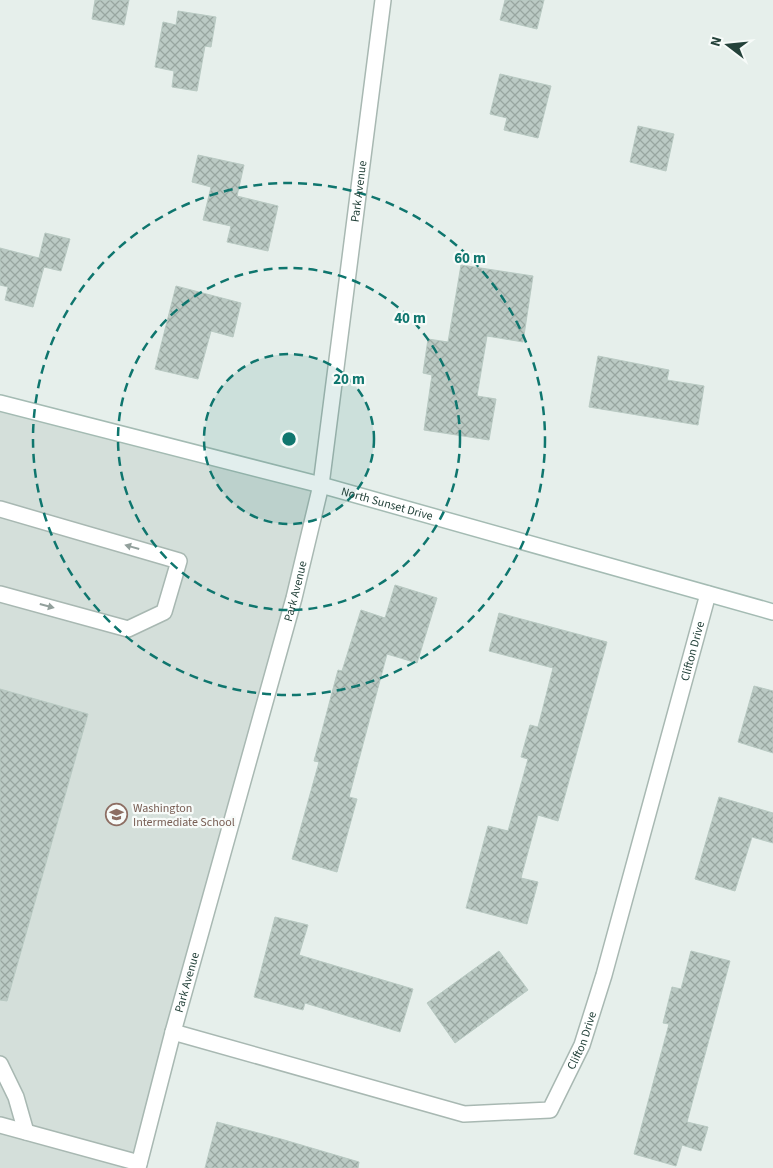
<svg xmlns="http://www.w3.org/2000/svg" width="773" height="1168" viewBox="0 0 773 1168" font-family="'Source Sans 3',sans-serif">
  <defs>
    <pattern id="building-cross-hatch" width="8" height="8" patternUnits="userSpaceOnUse" patternTransform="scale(1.25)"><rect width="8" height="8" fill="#bbcac4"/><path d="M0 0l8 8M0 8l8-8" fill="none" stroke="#98a6a0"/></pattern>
  </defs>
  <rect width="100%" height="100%" fill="#e6efeb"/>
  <path fill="#d4dfda" d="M 0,403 L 321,485 L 138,1168 L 0,1168 Z"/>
  <g fill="url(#building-cross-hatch)" stroke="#b8c9c2">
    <path d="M 95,0 L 129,0 L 124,25 L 92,19 Z"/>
    <path d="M 505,0 L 544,0 L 537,29 L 500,20 Z"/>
    <path d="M 178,11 L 216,17 L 211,47 L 205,46 L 197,91 L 172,87 L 174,71 L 155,67 L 163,22 L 176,25 Z"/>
    <path d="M 500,74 L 551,86 L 538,138 L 504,130 L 507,118 L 490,114 Z"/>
    <path d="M 638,126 L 674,134 L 666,171 L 630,162 Z"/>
    <path d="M 198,155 L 244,165 L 237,196 L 278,206 L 268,251 L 227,242 L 231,226 L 203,220 L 211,187 L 192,182 Z"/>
    <path d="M 45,233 L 70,239 L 61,271 L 44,267 L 33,307 L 5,300 L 8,287 L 0,285 L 0,248 L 39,258 Z"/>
    <path d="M 461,265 L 533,276 L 523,342 L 487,336 L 477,396 L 496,399 L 489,440 L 424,430 L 432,375 L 423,373 L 428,339 L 448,342 Z"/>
    <path d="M 176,286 L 241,303 L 233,337 L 211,331 L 198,379 L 155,369 Z"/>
    <path d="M 598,356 L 669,370 L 667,380 L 704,386 L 698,425 L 589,407 Z"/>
    <path d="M 395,585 L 437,598 L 417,663 L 387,654 L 349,797 L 357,799 L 337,872 L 292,859 L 319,762 L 314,761 L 338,670 L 342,671 L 361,610 L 385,618 Z"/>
    <path d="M 499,613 L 607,642 L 558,821 L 538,815 L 521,878 L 538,882 L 527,924 L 466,908 L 488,826 L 508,831 L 528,759 L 521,757 L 530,725 L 538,727 L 553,668 L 489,651 Z"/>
    <path d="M 754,686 L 773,691 L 773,753 L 738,742 Z"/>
    <path d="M 0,689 L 88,714 L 7,1001 L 0,1000 Z"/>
    <path d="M 719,797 L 773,813 L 773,843 L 752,837 L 735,891 L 695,879 Z"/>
    <path d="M 275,917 L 308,925 L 299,955 L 413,989 L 400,1032 L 305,1003 L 303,1010 L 254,997 Z"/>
    <path d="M 499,951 L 528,990 L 455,1043 L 427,1003 Z"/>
    <path d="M 691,951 L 730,961 L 687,1122 L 708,1127 L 701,1151 L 682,1145 L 676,1166 L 634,1154 L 669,1024 L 663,1023 L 672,987 L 681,989 Z"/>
    <path d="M 217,1122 L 281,1139 L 359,1162 L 358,1168 L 205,1168 Z"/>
  </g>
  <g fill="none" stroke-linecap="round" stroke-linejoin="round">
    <defs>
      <g id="service">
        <path d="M 0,509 L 179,561 L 164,612 L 128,629 L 0,594"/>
        <path d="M 0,1064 L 16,1097 L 26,1132"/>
        <path d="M 0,1125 L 139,1163"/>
      </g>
      <g id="minor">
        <path id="s1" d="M 173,1032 L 464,1114 L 550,1110 L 582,1045 L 604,975 L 708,594"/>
        <path id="s2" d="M 138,1168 L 173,1032 L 294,598 L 321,485"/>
      </g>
      <g id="tertiary">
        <path id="s3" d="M 321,485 L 383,0"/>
      </g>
      <g id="secondary">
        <path id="s4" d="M 0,403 L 321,485 L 773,612"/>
      </g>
    </defs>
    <use href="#service" stroke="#a8b8b2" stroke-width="18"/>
    <use href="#minor" stroke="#a8b8b2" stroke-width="18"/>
    <use href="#tertiary" stroke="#a8b8b2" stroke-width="18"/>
    <use href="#secondary" stroke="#a4bbb3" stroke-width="18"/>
    <use href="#service" stroke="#fff" stroke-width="15"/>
    <use href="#minor" stroke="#fff" stroke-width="15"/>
    <use href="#tertiary" stroke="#fff" stroke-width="15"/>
    <use href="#secondary" stroke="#fff" stroke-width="15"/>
  </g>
  <defs><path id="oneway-solid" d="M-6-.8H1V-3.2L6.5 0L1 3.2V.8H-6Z" transform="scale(1.25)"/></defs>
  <g fill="#92a09c">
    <use href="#oneway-solid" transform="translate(132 547) rotate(-164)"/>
    <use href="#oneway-solid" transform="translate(47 606) rotate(15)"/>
  </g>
  <circle cx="289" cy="439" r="85" fill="#0f766e" fill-opacity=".12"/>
  <g fill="none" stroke="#0f766e" stroke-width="2.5" stroke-dasharray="9 6">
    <circle cx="289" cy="439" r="85"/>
    <circle cx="289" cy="439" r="171"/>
    <circle cx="289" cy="439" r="256"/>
  </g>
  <defs>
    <symbol id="school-ring" viewBox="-11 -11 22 22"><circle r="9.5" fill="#f7fbf9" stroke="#8d6e63" stroke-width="1.5"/><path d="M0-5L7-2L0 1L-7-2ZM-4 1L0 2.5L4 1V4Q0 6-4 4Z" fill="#8d6e63"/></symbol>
  </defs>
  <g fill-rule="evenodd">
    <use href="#school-ring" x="104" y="802" width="25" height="25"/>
  </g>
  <g text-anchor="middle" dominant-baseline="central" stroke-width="4.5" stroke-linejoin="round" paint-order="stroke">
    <g font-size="12" fill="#24423a" stroke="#f7fbf9">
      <text stroke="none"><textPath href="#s3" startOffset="296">Park Avenue</textPath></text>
      <text stroke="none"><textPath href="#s4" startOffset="400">North Sunset Drive</textPath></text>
      <text stroke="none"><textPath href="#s2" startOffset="598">Park Avenue</textPath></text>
      <text stroke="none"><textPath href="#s1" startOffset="870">Clifton Drive</textPath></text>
      <text stroke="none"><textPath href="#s2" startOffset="192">Park Avenue</textPath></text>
      <text stroke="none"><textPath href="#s1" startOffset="465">Clifton Drive</textPath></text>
    </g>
    <g font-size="12" fill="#785e54" stroke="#f7fbf9" text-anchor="start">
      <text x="133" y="808">Washington<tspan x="133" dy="14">Intermediate School</tspan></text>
    </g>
  </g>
  <circle cx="289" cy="439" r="8" fill="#0f766e" stroke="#f7fbf9" stroke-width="2.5"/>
  <g font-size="15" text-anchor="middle" font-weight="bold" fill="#0f766e" stroke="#f7fbf9" stroke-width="4.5" stroke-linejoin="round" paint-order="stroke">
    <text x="470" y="263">60 m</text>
    <text x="410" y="323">40 m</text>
    <text x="349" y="384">20 m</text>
  </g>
  <g transform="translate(728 45) rotate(286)" stroke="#f7fbf9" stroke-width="4" paint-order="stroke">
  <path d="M0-4L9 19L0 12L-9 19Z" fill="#24423a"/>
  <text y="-8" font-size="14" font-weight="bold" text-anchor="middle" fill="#24423a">N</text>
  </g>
</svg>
